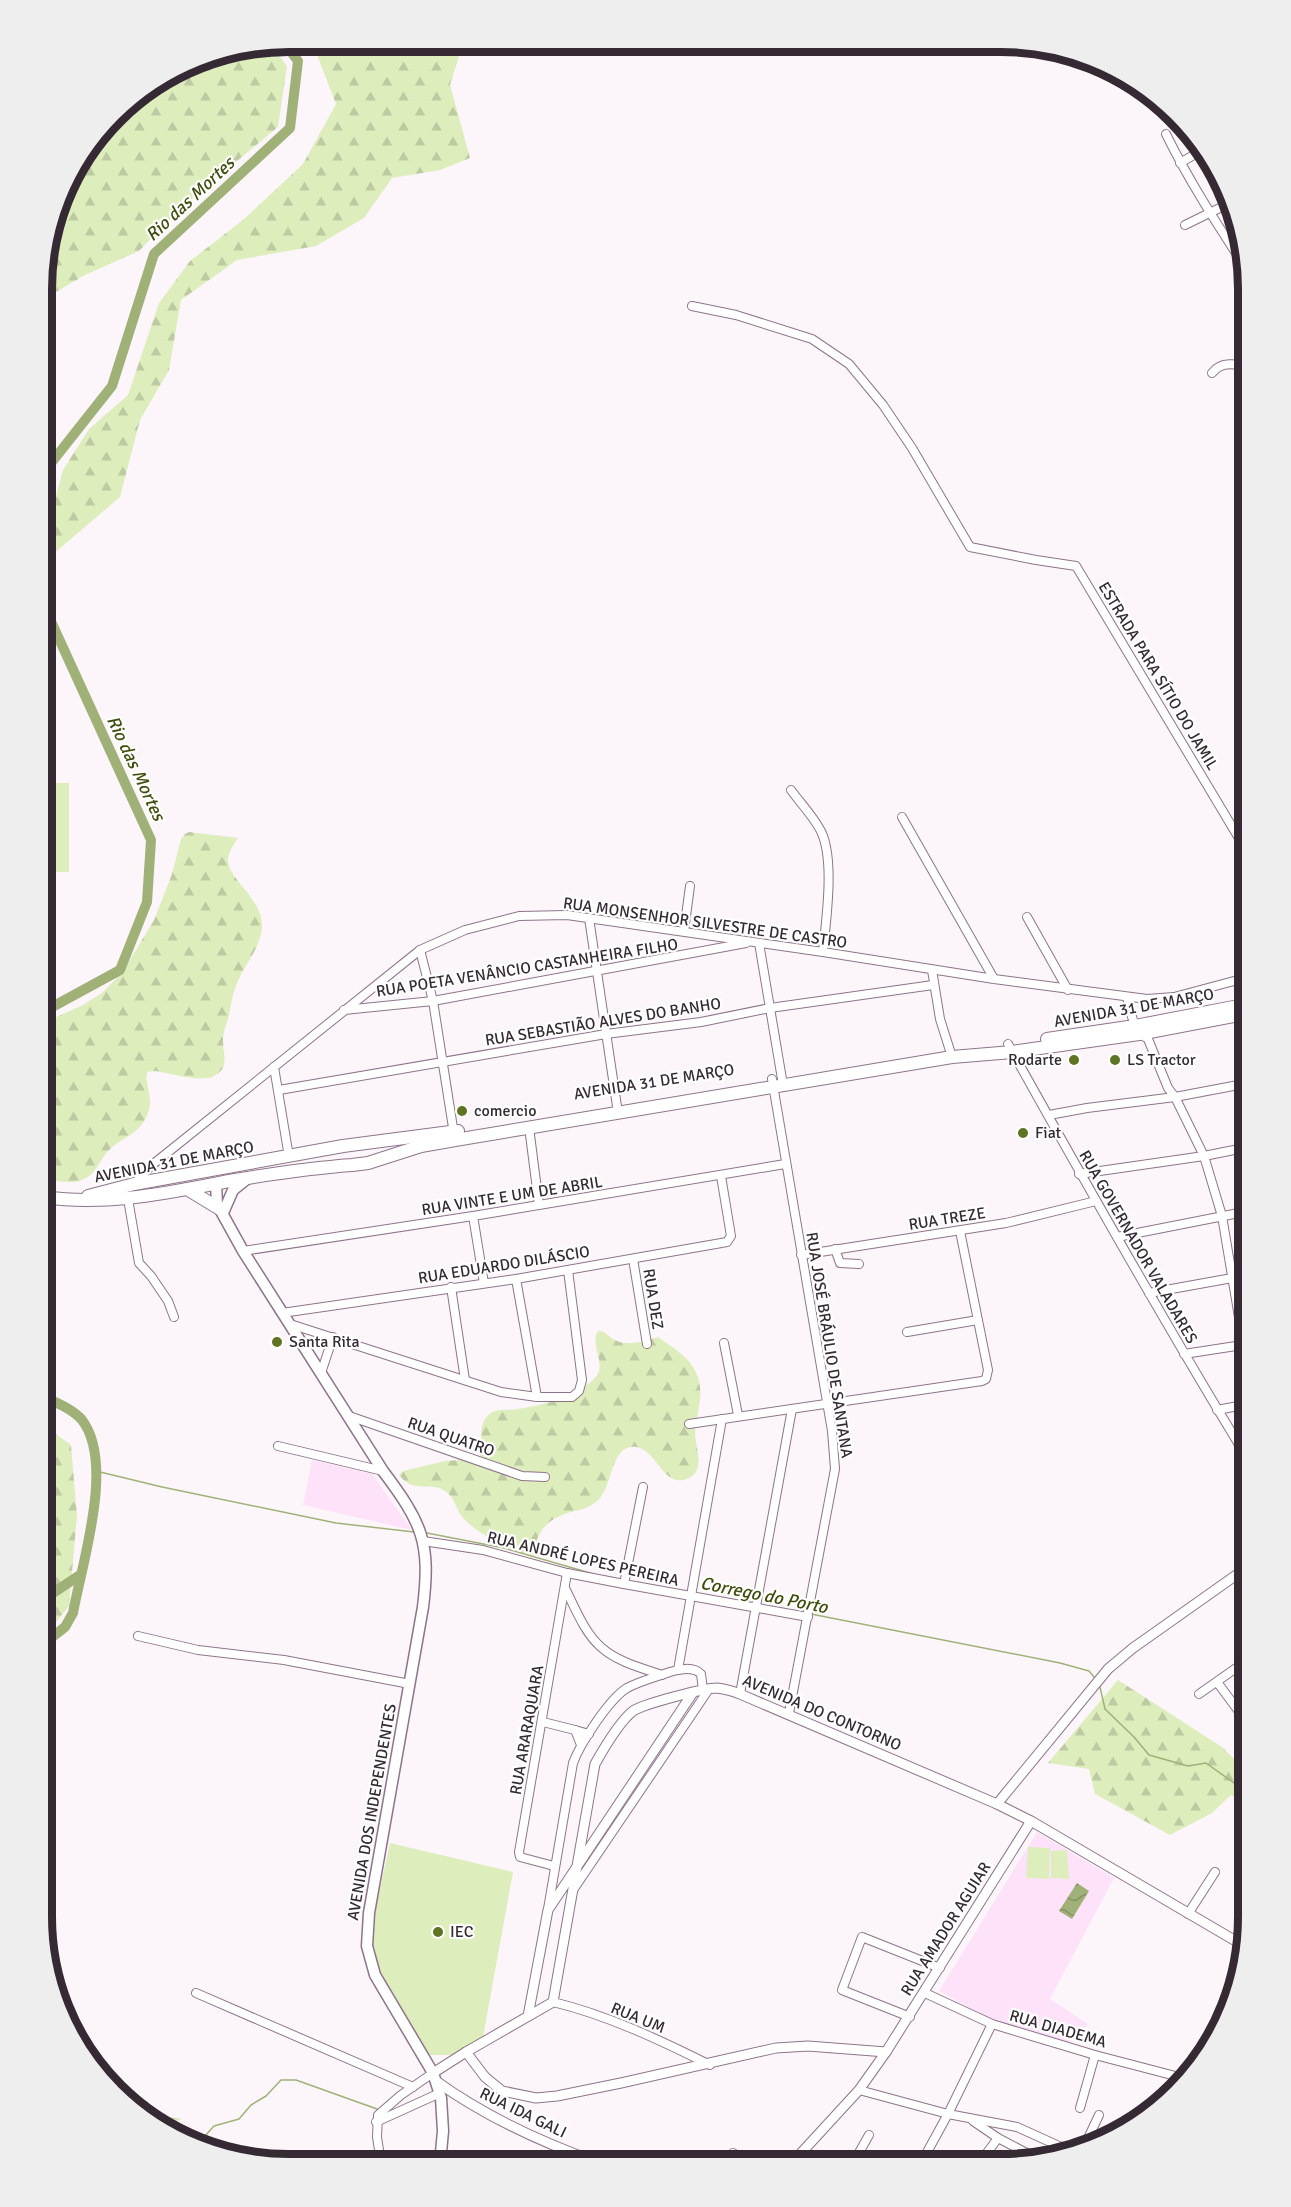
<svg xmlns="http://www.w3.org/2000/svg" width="1291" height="2207" viewBox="0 0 1291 2207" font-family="Signika,sans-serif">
  <defs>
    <pattern id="forest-firs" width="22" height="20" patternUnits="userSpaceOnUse" patternTransform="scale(1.5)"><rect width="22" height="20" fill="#ddedbc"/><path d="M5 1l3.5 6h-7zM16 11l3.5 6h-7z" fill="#becba2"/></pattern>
    <pattern id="wetland-marsh" width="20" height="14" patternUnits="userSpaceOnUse" patternTransform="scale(1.5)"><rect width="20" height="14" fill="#ddedbc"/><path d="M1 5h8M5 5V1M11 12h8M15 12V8" fill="none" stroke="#becba2"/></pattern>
    <pattern id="water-waves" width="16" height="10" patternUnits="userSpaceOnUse" patternTransform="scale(1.5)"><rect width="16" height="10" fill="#a0b178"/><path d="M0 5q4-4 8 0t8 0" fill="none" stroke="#839063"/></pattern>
  </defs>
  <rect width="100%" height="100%" fill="#fcf6fb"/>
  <g fill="#fee2f9">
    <path d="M 312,1460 L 372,1474 L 412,1530 L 303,1505 Z"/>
    <path d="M 1037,1832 L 1114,1878 L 1050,1999 L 1088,2024 L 1081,2034 L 1075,2031 L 1069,2044 L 992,2020 L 939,1991 Z"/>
  </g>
  <g fill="url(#forest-firs)">
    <path d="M 312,42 L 463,43 L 450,85 L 470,158 L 440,170 L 392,178 L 364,218 L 316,246 L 237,260 L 181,300 L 169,370 L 140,420 L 120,497 L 52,555 L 53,508 L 63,470 L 89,429 L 128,395 L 159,303 L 190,261 L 243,220 L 303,164 L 336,104 Z"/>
    <path d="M 272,46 L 287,66 L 278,127 L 185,204 L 139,251 L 85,275 L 44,299 L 44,258 L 68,180 L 126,104 L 195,61 Z"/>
    <path d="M 189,832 L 238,838 C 234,844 229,851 228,859 C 227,879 263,898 262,927 C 260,950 243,966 236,986 C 231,998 231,1010 227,1022 C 225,1028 223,1033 223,1040 C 223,1054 230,1068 214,1076 C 200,1083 170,1073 155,1071 L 147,1072 C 144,1083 154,1096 148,1113 C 141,1134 122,1137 108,1151 C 100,1160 96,1174 84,1179 C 72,1185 56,1181 43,1178 L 43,1023 L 83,1005 L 102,993 L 122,973 L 154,920 L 172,874 L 181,839 L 185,834 Z"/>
    <path d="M 598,1331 C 606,1331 608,1337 615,1340 C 628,1347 645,1341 658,1337 C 670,1346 685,1354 693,1367 C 707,1390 697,1409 695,1433 C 695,1447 707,1471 687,1479 C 663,1488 656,1449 636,1447 C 610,1444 613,1486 599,1499 C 592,1506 585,1509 575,1511 C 547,1518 538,1529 532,1557 C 508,1547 481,1537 463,1518 C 456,1510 455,1497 445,1491 C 429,1480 415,1495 399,1475 L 403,1471 L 445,1461 L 477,1459 L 483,1451 C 481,1439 478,1422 491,1413 C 499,1408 509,1411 518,1409 C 544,1405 576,1397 595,1378 C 608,1364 589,1346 598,1331 Z"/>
    <path d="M 43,1425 L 71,1445 L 77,1516 L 69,1606 L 42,1640 Z"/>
    <path d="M 1118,1680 L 1222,1747 L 1248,1773 L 1248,1807 L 1231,1795 L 1212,1813 L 1170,1835 L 1095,1794 L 1089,1769 L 1048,1763 Z"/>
  </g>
  <path fill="url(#wetland-marsh)" d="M 120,2094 L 160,2116 L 182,2119 L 164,2128 L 139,2114 Z"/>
  <g fill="#ddedbc">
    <rect x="43" y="783" width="26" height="89"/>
    <path d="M 390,1843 L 513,1872 L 483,2037 L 453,2055 L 428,2055 C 409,2025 375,1985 373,1949 C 371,1918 384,1874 390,1843 Z"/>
    <path d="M 1028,1847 L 1050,1848 L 1049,1879 L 1026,1878 Z"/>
    <path d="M 1067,1850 L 1069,1879 L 1051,1878 L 1051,1851 Z"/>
  </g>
  <path fill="url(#water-waves)" d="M 1077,1883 L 1089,1891 L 1072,1919 L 1059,1911 Z"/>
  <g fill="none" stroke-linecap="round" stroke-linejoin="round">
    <g stroke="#a0b178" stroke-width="1.5">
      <path d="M 96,1471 L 162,1487 L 336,1523 L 414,1532"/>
      <path d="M 427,1533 L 504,1548 L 597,1575"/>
      <path d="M 811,1614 L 1060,1663 L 1089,1671 L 1094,1677"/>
      <path d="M 1100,1687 L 1105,1709 L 1134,1737 L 1149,1755 L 1188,1766 L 1206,1763 L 1248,1793"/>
      <path d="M 183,2139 L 192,2136 L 205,2136 L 214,2126 L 239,2119 L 251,2105 L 266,2096 L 281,2080 L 296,2080 L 377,2109"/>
    </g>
    <g stroke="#a0b178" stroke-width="10">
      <path d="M 44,480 L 44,472 L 112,386 L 154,254 L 290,128 L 298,61 L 284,43"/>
      <path d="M 43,1012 L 120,970 L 147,902 L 151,840 L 44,606"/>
      <path d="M 42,1604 L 53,1593 L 80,1575"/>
      <path d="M 42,1645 L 65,1627 L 73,1613 C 82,1563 115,1463 82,1420 C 73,1409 56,1402 43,1397"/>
    </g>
    <defs>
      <g id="minor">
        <path d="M 1166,134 C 1189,181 1217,224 1245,267"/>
        <path d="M 1180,163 L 1204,149"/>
        <path d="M 1185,225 L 1232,202"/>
        <path d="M 692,306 L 736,315 L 812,339 L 849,364 L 883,405 L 912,448 L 970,547 L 1036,560 L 1076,566 L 1249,855"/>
        <path d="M 1212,373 C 1221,361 1237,363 1249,369"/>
        <path d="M 791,790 C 800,803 818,821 823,836 C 834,866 826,920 823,952"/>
        <path d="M 902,817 L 994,979"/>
        <path d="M 1027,917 L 1068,990"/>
        <path d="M 589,918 L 618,1113"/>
        <path d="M 684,931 L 690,886"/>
        <path d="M 759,943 L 783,1085"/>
        <path d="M 420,950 L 433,1001 L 454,1134"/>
        <path d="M 932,970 L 940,1019 L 952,1057"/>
        <path d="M 1127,997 C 1131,1013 1133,1031 1148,1039 L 1168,1088 L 1175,1097 L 1204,1156 L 1222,1216 L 1249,1377"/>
        <path d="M 344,1010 L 433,1001 L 746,943"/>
        <path d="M 1008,1044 C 1086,1184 1165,1324 1249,1461"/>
        <path d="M 274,1067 L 289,1157"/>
        <path d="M 772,1079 L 832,1431 L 835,1469 L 789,1713"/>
        <path d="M 279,1090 L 606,1034 L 701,1022 L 770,1008 L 933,985"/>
        <path d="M 1049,1115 L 1087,1108 L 1175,1097 L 1249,1083"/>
        <path d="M 529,1127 L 539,1205"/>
        <path d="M 1079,1174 L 1204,1156 L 1249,1147"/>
        <path d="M 134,1184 L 152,1165 L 420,950 L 465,930 L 519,916 L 567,915 L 823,952 L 994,979 L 1147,999 L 1174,997 L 1249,977"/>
        <path d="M 128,1199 L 139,1263 L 151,1276 L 168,1301 L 174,1317"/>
        <path d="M 473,1216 L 484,1283"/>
        <path d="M 1117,1237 L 1249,1211"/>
        <path d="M 835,1249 L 840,1263 L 859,1264"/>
        <path d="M 243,1251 L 473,1216 L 785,1164"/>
        <path d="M 801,1255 L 1006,1223 L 1096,1201"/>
        <path d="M 633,1259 L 647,1344"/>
        <path d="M 516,1279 L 537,1397"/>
        <path d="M 451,1287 L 465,1380"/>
        <path d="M 1149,1293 L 1249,1275"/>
        <path d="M 282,1313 L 516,1279 L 727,1242 L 731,1236 L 721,1176"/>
        <path d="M 290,1324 L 501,1392 L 537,1397 L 572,1397 L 579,1391 L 582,1380 L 568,1270"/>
        <path d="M 907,1332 L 978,1320"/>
        <path d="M 724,1343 L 738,1415"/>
        <path d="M 1184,1354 L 1249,1344"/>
        <path d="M 321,1373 L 333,1337"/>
        <path d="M 1217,1410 L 1249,1404"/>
        <path d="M 349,1416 L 522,1476 L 545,1477"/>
        <path d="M 689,1424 L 982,1381 L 986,1379 L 988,1370 L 960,1231"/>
        <path d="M 278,1446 L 383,1471"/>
        <path d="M 423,1541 L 483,1550 L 567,1573 L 624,1584 L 808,1617"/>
        <path d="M 624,1584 L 643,1487"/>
        <path d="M 565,1588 C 575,1608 585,1634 602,1648 C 618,1662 642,1668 662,1675"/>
        <path d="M 138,1636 L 198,1650 L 284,1660 L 410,1684"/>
        <path d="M 678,1670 L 722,1419"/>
        <path d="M 1217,1682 L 1249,1725"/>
        <path d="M 740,1694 L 792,1409"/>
        <path d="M 1199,1694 L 1249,1659"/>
        <path d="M 543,1722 L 575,1730"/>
        <path d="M 581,1745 L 575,1730 L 589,1734"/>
        <path d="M 554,1866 L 520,1857 L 519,1852 L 567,1573"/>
        <path d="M 573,1890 L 709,1689"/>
        <path d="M 548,1909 L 573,1763 C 580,1744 609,1699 627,1688 C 640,1681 656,1677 670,1672 C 680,1669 693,1666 701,1674 L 703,1690"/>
        <path d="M 1188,1914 L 1215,1872"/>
        <path d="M 196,1993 L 413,2087"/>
        <path d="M 925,1993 L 992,2024 L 1095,2055 L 1187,2079"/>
        <path d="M 553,2002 C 607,2015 660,2040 710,2065"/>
        <path d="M 910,2017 L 842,1990 L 862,1937 L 940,1968"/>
        <path d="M 859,2090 L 948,2114 L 1017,2127 L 1070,2151"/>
        <path d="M 1080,2108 L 1095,2055"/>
        <path d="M 973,2121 L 998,2138 L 1036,2158"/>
        <path d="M 376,2122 L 440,2093"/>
        <path d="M 1083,2149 L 1099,2115"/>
        <path d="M 733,2153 L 752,2164"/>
        <path d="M 381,2163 L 377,2137 L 378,2115 L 401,2095 L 433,2073"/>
        <path d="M 852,2165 L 869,2135"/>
        <path d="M 920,2165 L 948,2114 L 992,2024"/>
        <path d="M 978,2165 L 998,2138"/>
      </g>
      <g id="tertiary">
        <path d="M 997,1804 L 1108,1669 L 1133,1648 L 1249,1566"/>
        <path d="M 528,2016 L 548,1910 L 692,1694"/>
        <path d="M 466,2052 L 485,2077 L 502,2091 L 536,2098 L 557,2096 L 621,2083 L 776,2048 L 808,2046 L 886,2052"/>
        <path d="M 433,2073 L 466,2052 L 553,2002 L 595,1764 C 604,1748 619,1722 633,1711 C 643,1704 704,1688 717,1688 C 725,1689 733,1691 740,1694 L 997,1804 L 1031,1821 L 1246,1947"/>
        <path d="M 436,2081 C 487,2118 543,2143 602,2164"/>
        <path d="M 791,2164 L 859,2090 L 886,2052 L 1031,1821"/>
      </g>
      <g id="secondary">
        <path d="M 216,1184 L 217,1204 L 243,1251 L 383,1471 C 422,1523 431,1542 423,1607 L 369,1913 L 367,1946 L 375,1975 L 433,2073 L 441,2098 L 443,2131 L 440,2163"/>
        <path d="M 223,1213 L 233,1190 L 248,1178"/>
      </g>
      <g id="primary">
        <path d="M 1047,1039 L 1135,1026 L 1249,1004"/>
        <path d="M 187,1189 L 220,1209"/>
        <path d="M 88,1196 L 134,1184 L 343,1146 L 458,1131"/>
        <path d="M 43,1197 C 108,1206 166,1193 229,1181 C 270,1174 311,1168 352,1165 L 368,1163 L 421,1146 L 455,1140 L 952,1057 L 1012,1052 L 1139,1034 L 1249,1013"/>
      </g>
    </defs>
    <use href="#minor" stroke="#8e748a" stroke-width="10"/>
    <use href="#tertiary" stroke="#8e748a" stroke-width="11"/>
    <use href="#secondary" stroke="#8e748a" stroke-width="13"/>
    <use href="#primary" stroke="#8e748a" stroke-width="14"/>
    <use href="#minor" stroke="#fff" stroke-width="8"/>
    <use href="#tertiary" stroke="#fff" stroke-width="9"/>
    <use href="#secondary" stroke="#fff" stroke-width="10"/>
    <use href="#primary" stroke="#fff" stroke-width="12"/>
  </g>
  <g fill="#5f7322" stroke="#fff" stroke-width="2">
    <circle cx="1074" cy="1060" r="6"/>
    <circle cx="1115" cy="1060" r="6"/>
    <circle cx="462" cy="1111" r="6"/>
    <circle cx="1023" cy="1133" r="6"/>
    <circle cx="277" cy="1342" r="6"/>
    <circle cx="438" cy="1932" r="6"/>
  </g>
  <g text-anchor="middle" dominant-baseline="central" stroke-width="4.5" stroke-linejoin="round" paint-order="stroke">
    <g font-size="16" fill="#352a33" stroke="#fff">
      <text transform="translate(1158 676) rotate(59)">ESTRADA PARA SÍTIO DO JAMIL</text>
      <text transform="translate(705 923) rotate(8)">RUA MONSENHOR SILVESTRE DE CASTRO</text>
      <text transform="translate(527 968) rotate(-9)">RUA POETA VENÂNCIO CASTANHEIRA FILHO</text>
      <text transform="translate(1134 1008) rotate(-10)">AVENIDA 31 DE MARÇO</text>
      <text transform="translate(603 1022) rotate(-9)">RUA SEBASTIÃO ALVES DO BANHO</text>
      <text transform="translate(654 1082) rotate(-9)">AVENIDA 31 DE MARÇO</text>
      <text transform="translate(174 1162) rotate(-11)">AVENIDA 31 DE MARÇO</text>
      <text transform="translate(512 1196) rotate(-9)">RUA VINTE E UM DE ABRIL</text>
      <text transform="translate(947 1219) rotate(-9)">RUA TREZE</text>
      <text transform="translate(1138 1247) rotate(60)">RUA GOVERNADOR VALADARES</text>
      <text transform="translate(504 1265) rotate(-9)">RUA EDUARDO DILÁSCIO</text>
      <text transform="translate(653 1299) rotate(81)">RUA DEZ</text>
      <text transform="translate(829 1345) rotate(81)">RUA JOSÉ BRÁULIO DE SANTANA</text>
      <text transform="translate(451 1437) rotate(19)">RUA QUATRO</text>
      <text transform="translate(583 1559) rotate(13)">RUA ANDRÉ LOPES PEREIRA</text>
      <text transform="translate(822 1713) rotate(23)">AVENIDA DO CONTORNO</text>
      <text transform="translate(527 1730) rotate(-80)">RUA ARARAQUARA</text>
      <text transform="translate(372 1812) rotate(-80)">AVENIDA DOS INDEPENDENTES</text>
      <text transform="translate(946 1929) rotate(-58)">RUA AMADOR AGUIAR</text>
      <text transform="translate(638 2018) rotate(22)">RUA UM</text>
      <text transform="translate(1058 2029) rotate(16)">RUA DIADEMA</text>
      <text transform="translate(523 2113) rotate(26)">RUA IDA GALI</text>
    </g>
    <g font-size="16" fill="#352a33" stroke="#fff" text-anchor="start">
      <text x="1062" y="1060" text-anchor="end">Rodarte</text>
      <text x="1127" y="1060">LS Tractor</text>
      <text x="474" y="1111">comercio</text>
      <text x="1035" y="1133">Fiat</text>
      <text x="289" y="1342">Santa Rita</text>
      <text x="450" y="1932">IEC</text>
    </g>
    <g font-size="18" font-style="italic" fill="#3e4d0c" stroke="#fff">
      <text transform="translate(190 199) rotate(-43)">Rio das Mortes</text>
      <text transform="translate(136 768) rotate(65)">Rio das Mortes</text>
      <text transform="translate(764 1595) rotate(11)">Corrego do Porto</text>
    </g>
  </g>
  <path d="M0 0H1291V2207H0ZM289 52H1001A237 237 0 0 1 1238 289V1917A237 237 0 0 1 1001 2154H289A237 237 0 0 1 52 1917V289A237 237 0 0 1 289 52Z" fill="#efeeef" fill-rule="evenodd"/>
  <path fill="none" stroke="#352a33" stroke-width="8" d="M289 52H1001A237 237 0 0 1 1238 289V1917A237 237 0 0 1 1001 2154H289A237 237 0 0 1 52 1917V289A237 237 0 0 1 289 52Z"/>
</svg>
